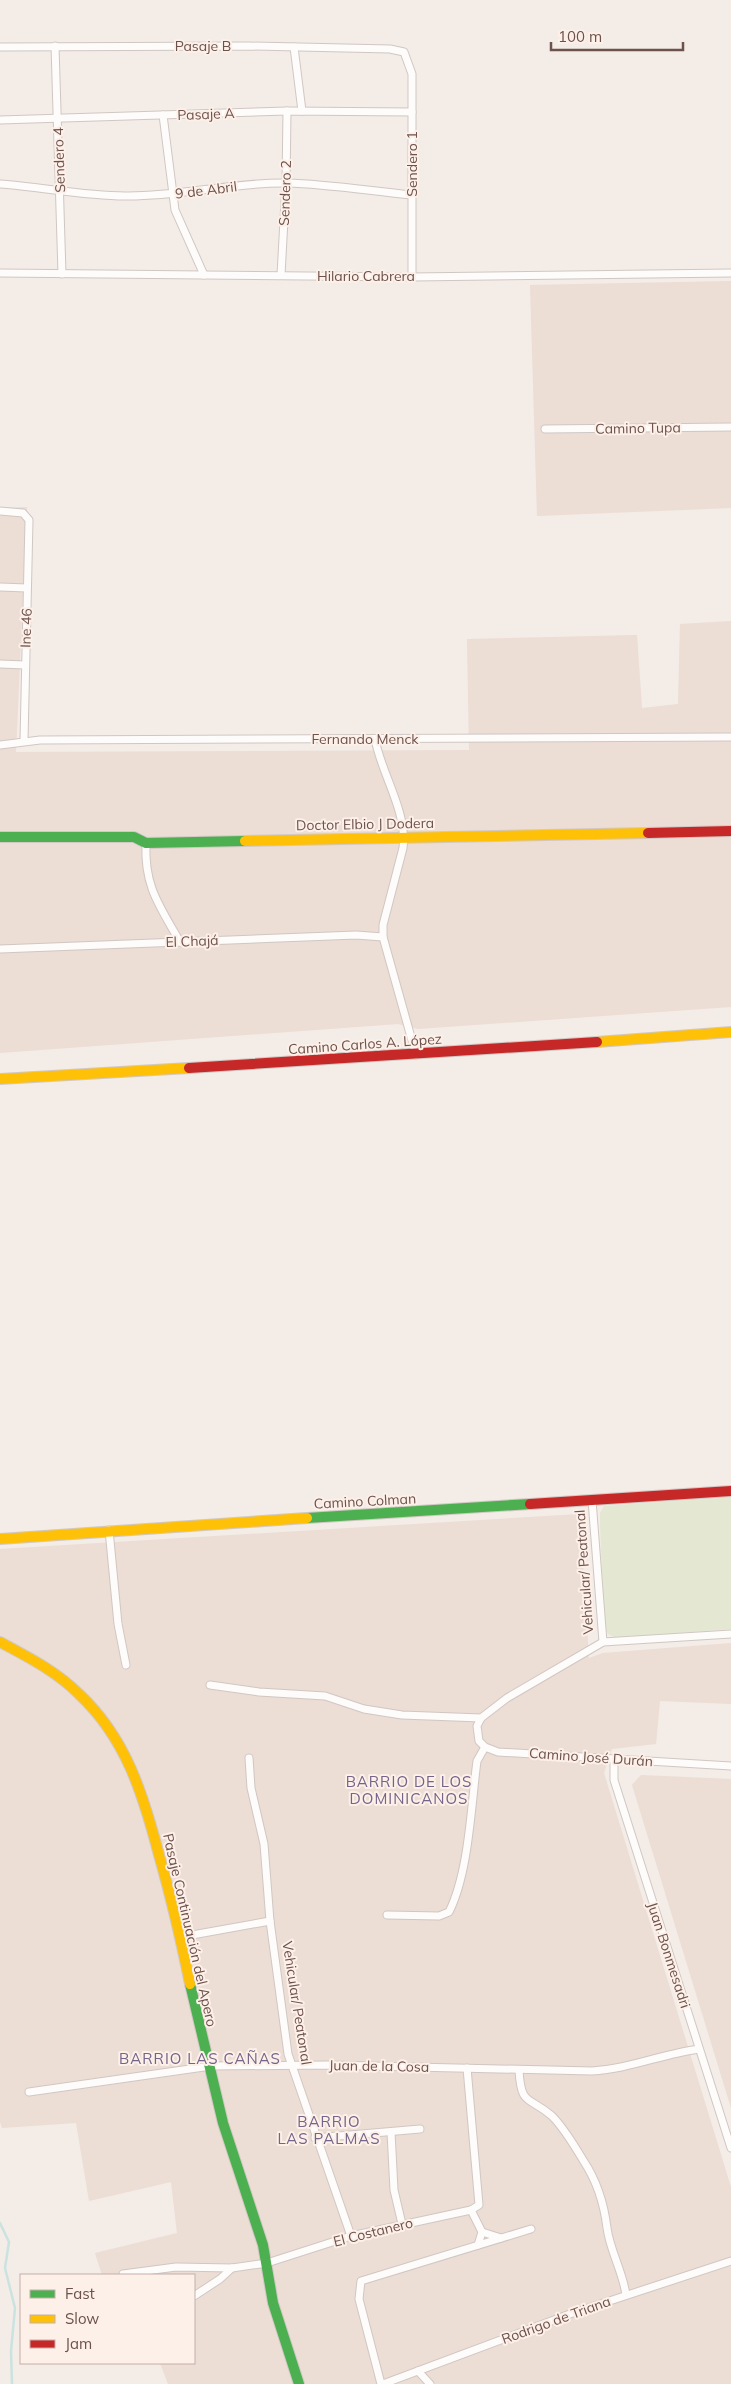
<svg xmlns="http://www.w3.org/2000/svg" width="731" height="2384" viewBox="0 0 731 2384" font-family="Mulish,sans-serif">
  <rect width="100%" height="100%" fill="#f3ece7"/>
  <g fill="#ecddd5">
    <path d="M 731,281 L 731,508 L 537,516 L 530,285 Z"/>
    <path d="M 27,507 L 16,752 L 469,750 L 467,639 L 637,635 L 642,708 L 678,704 L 680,624 L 731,621 L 731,1007 L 418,1029 L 398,1024 L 0,1053 L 0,508 Z"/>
    <path d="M 580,1514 L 589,1658 L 603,1653 L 731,1643 L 731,1704 L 660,1701 L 656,1744 L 612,1749 L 604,1773 L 731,2187 L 731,2384 L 168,2384 L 160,2363 L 194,2363 L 194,2275 L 102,2275 L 95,2253 L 177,2233 L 171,2182 L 89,2201 L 76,2123 L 2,2128 L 0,2122 L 0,1549 Z"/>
    <path d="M 641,1775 L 731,1779 L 731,2108 L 632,1785 Z"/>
  </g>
  <path fill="#e4e8d3" d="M 731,1496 L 731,1629 L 616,1638 L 608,1634 L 604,1626 L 600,1525 L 600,1513 L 604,1506 Z"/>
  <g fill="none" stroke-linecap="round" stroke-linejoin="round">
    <path stroke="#cbe3e0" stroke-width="2.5" d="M 0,2223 L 9,2242 L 5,2268 L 15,2308 L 11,2351 L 12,2384"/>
    <defs>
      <g id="street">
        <path d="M 55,46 L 62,274"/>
        <path d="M 0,47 L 249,46 L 390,49 L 404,52 L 412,74 L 412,277"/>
        <path d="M 294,47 L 302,111"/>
        <path d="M 163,115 L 175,210 L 204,275"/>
        <path d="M 0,120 L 287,111 L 412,112"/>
        <path d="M 0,184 C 42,187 83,196 125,196 C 179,197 232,182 287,183 C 328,184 370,191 412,195"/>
        <path d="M 0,273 L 412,277 L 731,273"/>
        <path d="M 281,275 L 286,183 L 287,111"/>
        <path d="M 545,429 L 731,427"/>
        <path d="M 0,511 L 23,513 L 29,520 L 24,740"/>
        <path d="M 0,587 L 27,588"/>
        <path d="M 0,664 L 25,665"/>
        <path d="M 375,739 C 381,773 408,813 403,848 L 383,925 L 383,937 L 416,1055"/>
        <path d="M 0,745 L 40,740 L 731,737"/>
        <path d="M 146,843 C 144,886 159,905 180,942"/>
        <path d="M 0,949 L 356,935 L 383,937"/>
        <path d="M 592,1500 L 603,1642"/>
        <path d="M 109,1530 L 118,1624 L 126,1665"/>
        <path d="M 731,1634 L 603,1642 L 507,1698 L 481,1718 L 477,1726 L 479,1741 L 485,1747 L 498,1752 L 731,1766"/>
        <path d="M 210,1685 L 259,1692 L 325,1696 L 364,1709 L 402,1715 L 481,1718"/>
        <path d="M 249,1758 L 251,1788 L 264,1844 L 270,1921 L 288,2054 L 351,2236"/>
        <path d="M 614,1760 L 614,1780 L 731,2148"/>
        <path d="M 387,1915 L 439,1916 L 449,1912 C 469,1872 471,1806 477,1761 L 485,1747"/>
        <path d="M 181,1937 L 270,1921"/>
        <path d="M 519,2070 C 521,2107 529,2096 552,2116 C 564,2128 574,2145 583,2160 C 597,2181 604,2203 607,2228 C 610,2251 623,2272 626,2295"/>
        <path d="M 29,2092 L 211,2066 L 328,2065 L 592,2071 C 629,2069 662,2054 699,2049"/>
        <path d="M 391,2132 L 394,2190 L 402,2224"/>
        <path d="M 315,2138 L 420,2129"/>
        <path d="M 471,2210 L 482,2232 L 478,2245"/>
        <path d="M 482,2232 L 501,2238"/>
        <path d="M 123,2274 L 176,2267 L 232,2268 L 267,2263 L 351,2236 L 471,2210 L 479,2205 L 467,2068"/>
        <path d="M 194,2296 L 220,2279 L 232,2268"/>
        <path d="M 418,2371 L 430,2384"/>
        <path d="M 381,2384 L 359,2299 L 361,2281 L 531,2229"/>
        <path d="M 383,2384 L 570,2314 L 731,2261"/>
      </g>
      <g id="fast">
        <path d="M 0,837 L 134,837 L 146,843 L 245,841"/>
        <path d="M 307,1518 L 530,1504"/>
        <path d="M 190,1984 L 223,2123 L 263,2245 L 273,2303 L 299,2384"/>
      </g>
      <g id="slow">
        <path d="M 245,841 L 648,833"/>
        <path d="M 597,1042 L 731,1032"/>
        <path d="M 0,1079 L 189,1068"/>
        <path d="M 0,1539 L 307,1518"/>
        <path d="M 0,1642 C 28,1657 56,1671 79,1694 C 126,1738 143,1794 159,1855 C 171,1897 181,1940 190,1984"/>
      </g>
      <g id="jam">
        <path d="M 648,833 L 731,831"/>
        <path d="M 189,1068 L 597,1042"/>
        <path d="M 530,1504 L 731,1491"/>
      </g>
    </defs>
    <use href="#street" stroke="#d0c7c3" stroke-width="9"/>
    <use href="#fast" stroke="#d2c8c4" stroke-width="12"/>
    <use href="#slow" stroke="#d2c8c4" stroke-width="12"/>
    <use href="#jam" stroke="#d2c8c4" stroke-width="12"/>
    <use href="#street" stroke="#fdfcfb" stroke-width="7"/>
    <use href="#fast" stroke="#4caf50" stroke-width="10"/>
    <use href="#slow" stroke="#ffc107" stroke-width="10"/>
    <use href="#jam" stroke="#c62828" stroke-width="10"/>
  </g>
  <g text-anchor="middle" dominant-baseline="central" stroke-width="4" stroke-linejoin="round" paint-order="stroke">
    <g font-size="14" fill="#6d514c" stroke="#fcf0e8">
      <text x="203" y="46">Pasaje B</text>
      <text transform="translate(206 114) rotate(-2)">Pasaje A</text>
      <text transform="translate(59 160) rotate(-92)">Sendero 4</text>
      <text transform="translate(412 164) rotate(-90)">Sendero 1</text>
      <text transform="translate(206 190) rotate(-7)">9 de Abril</text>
      <text transform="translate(285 193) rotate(-88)">Sendero 2</text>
      <text x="366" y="276">Hilario Cabrera</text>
      <text transform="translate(638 428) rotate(-1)">Camino Tupa</text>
      <text transform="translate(26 628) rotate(-88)">Ine 46</text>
      <text x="365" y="739">Fernando Menck</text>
      <text transform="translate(365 824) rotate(-1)">Doctor Elbio J Dodera</text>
      <text transform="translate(192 941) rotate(-2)">El Chajá</text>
      <text transform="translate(365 1044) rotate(-4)">Camino Carlos A. López</text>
      <text transform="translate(365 1501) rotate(-3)">Camino Colman</text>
      <text transform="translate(584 1572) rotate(-94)">Vehicular/ Peatonal</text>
      <text transform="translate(591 1757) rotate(4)">Camino José Durán</text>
      <text transform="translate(190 1930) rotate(77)">Pasaje Continuación del Apero</text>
      <text transform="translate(669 1955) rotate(72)">Juan Bonmesadri</text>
      <text transform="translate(297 2003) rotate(81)">Vehicular/ Peatonal</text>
      <text transform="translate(379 2066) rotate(1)">Juan de la Cosa</text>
      <text transform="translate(373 2232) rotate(-14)">El Costanero</text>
      <text transform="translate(556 2320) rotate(-20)">Rodrigo de Triana</text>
    </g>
    <g font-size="15" letter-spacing="1" fill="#756489" stroke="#fcf0e8">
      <text x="409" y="1781">BARRIO DE LOS<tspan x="409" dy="17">DOMINICANOS</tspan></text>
      <text x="200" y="2058">BARRIO LAS CAÑAS</text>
      <text x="329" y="2121">BARRIO<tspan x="329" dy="17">LAS PALMAS</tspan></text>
    </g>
  </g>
  <rect x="20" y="2274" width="175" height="90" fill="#fcf0e8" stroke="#c3b0aa"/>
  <rect x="30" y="2290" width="25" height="8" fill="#4caf50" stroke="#c3b0aa"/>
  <text x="65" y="2299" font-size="15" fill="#6d514c">Fast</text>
  <rect x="30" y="2315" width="25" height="8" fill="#ffc107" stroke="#c3b0aa"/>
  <text x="65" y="2324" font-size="15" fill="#6d514c">Slow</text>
  <rect x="30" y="2340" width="25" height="8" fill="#c62828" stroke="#c3b0aa"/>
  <text x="65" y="2349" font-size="15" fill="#6d514c">Jam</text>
  <path d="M551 42v8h132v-8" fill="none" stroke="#6d514c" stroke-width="2.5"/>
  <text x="558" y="42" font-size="15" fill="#6d514c" stroke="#fcf0e8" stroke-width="4" paint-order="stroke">100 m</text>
</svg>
